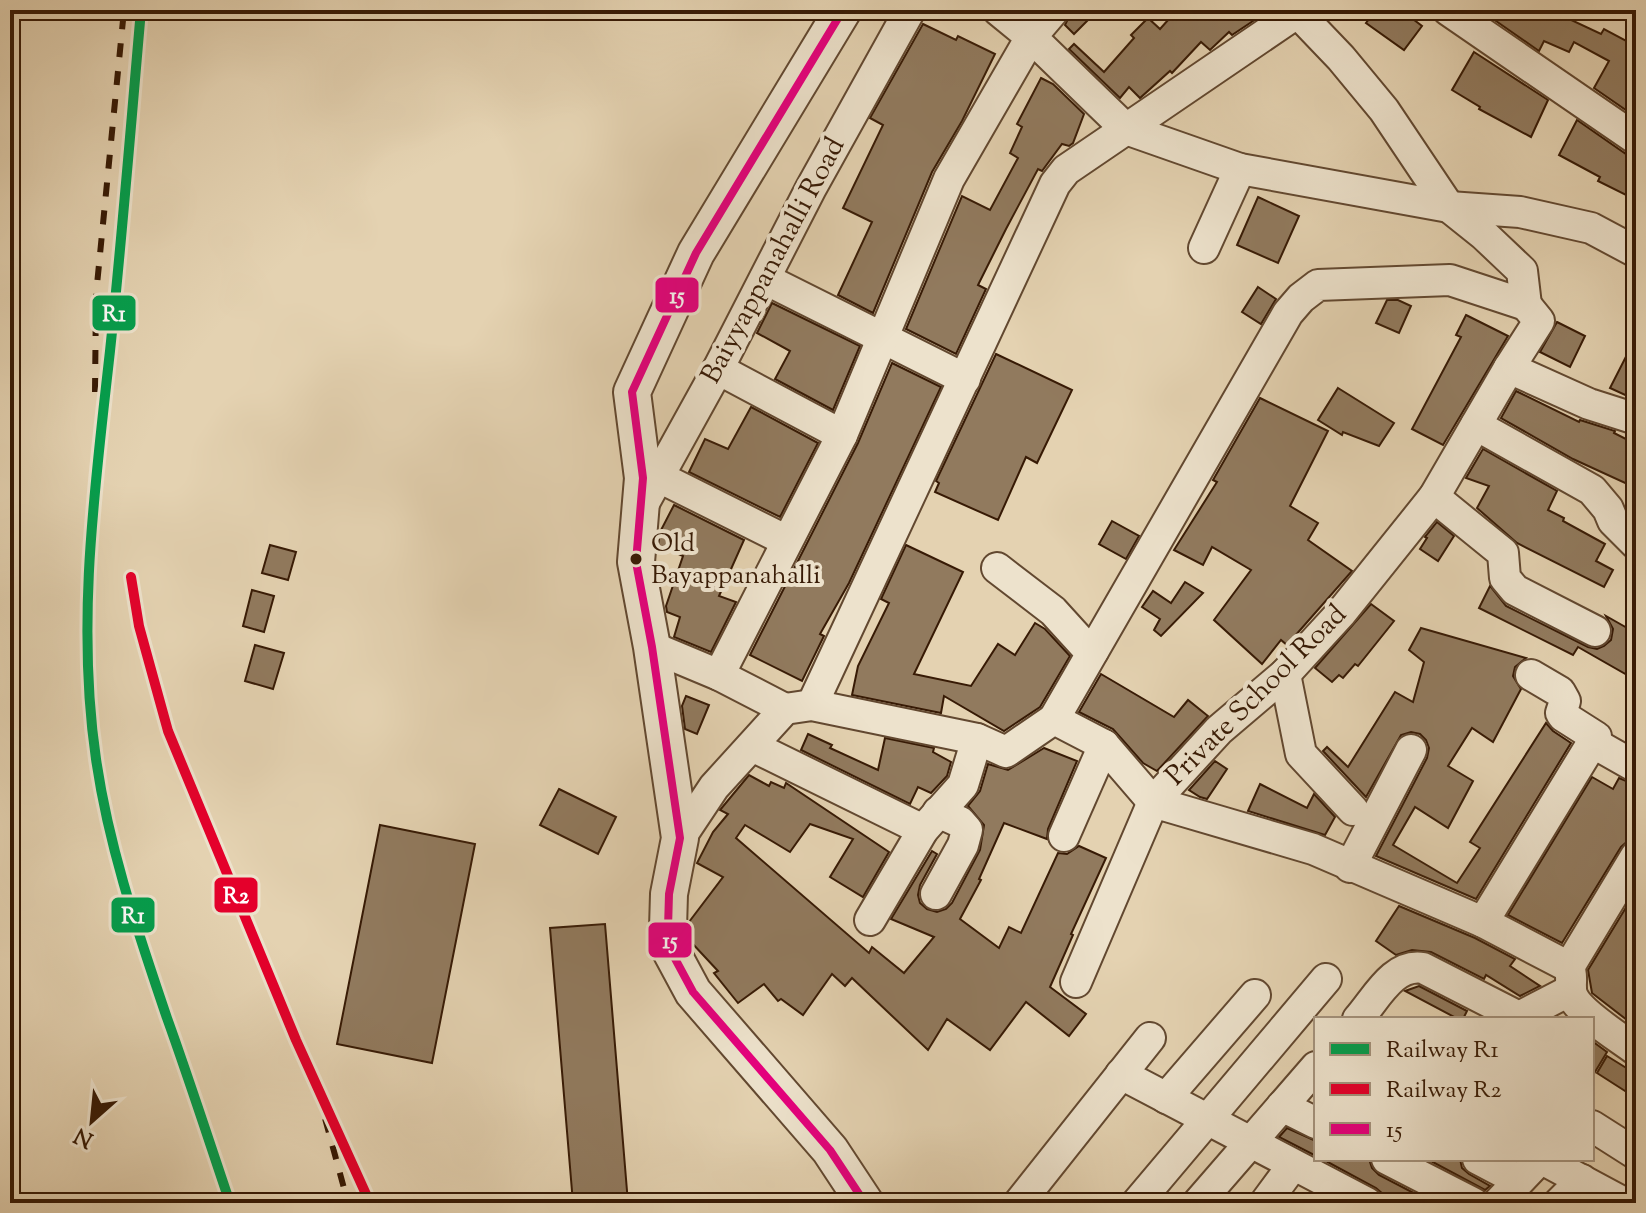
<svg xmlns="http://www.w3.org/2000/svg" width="1646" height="1213" viewBox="0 0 1646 1213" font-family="'Sorts Mill Goudy',serif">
  <rect width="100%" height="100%" fill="#e4d2b1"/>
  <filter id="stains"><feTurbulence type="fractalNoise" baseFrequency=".0025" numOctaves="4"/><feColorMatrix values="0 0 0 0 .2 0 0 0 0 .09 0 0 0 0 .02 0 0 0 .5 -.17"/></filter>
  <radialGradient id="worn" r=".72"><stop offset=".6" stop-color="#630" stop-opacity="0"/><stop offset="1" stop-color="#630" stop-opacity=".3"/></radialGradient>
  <g fill="#917a5e" stroke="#371a05" stroke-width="2">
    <path d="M 1072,10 L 1098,10 L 1074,34 L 1065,25 Z"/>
    <path d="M 1177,10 L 1262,10 L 1253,21 L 1232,35 L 1229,32 L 1210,50 L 1201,42 L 1172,73 L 1170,71 L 1140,98 L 1129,87 L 1120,98 L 1069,49 L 1074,44 L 1104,72 L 1134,38 L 1131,35 L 1148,18 L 1160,29 Z"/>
    <path d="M 1376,10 L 1401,10 L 1422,26 L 1404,50 L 1366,23 Z"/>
    <path d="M 1503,10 L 1550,10 L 1601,34 L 1604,29 L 1636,46 L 1636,117 L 1594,88 L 1609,61 L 1574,42 L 1569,52 L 1544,41 L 1539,51 L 1496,21 Z"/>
    <path d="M 923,24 L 956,40 L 958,36 L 995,54 L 962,121 L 932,172 L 873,313 L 838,295 L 872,222 L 843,208 L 883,125 L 870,118 Z"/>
    <path d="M 1474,52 L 1548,100 L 1531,137 L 1479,109 L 1480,107 L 1452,90 Z"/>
    <path d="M 1041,78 L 1053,84 L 1084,114 L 1073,143 L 1069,146 L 1062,144 L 1042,171 L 1038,169 L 1006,229 L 978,285 L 986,289 L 956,354 L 906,329 L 962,196 L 990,210 L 1018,158 L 1010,153 L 1022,127 L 1017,124 Z"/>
    <path d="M 1577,120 L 1626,154 L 1636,157 L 1636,176 L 1626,195 L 1598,181 L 1600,177 L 1559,155 Z"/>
    <path d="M 1258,197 L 1299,216 L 1278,263 L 1237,245 Z"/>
    <path d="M 1258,287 L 1276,299 L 1261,324 L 1242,312 Z"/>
    <path d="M 1387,300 L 1398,300 L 1411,306 L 1399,333 L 1376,323 Z"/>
    <path d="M 772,303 L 860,346 L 833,410 L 775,379 L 790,351 L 757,333 Z"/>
    <path d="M 1466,315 L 1508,336 L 1443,445 L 1412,429 L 1461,337 L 1456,335 Z"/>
    <path d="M 1557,322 L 1585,336 L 1570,367 L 1540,352 Z"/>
    <path d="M 1636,337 L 1636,400 L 1610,388 Z"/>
    <path d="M 996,354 L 1072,390 L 1037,463 L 1026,457 L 998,520 L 935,492 L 939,483 L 936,481 Z"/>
    <path d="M 892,363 L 941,387 L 849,583 L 820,634 L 824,636 L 802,681 L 750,655 L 858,443 Z"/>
    <path d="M 1338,388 L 1394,423 L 1379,446 L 1343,432 L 1342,435 L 1318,420 Z"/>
    <path d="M 1516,391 L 1579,422 L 1580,420 L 1615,431 L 1614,433 L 1636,444 L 1636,488 L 1573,459 L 1501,418 Z"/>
    <path d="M 1260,398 L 1328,431 L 1290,506 L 1318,523 L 1308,540 L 1352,571 L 1287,645 L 1281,640 L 1262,664 L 1214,620 L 1251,570 L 1212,547 L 1203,565 L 1174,550 L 1217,482 L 1213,480 Z"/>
    <path d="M 751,407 L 818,443 L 780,517 L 689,472 L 705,439 L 728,449 Z"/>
    <path d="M 1483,449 L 1557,491 L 1548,510 L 1564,518 L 1563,521 L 1605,544 L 1596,561 L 1613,570 L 1604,587 L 1517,543 L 1477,508 L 1489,486 L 1466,478 Z"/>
    <path d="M 674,505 L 744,540 L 719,596 L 736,602 L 711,652 L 674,637 L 680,617 L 667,612 L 666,606 L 683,556 L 658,545 L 660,532 Z"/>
    <path d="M 1112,521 L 1139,536 L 1126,559 L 1099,544 Z"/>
    <path d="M 1437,522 L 1454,536 L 1438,561 L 1420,549 L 1427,538 L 1425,537 Z"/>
    <path d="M 270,545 L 296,552 L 288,580 L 262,573 Z"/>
    <path d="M 906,545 L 963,572 L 914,674 L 971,686 L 998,644 L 1015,655 L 1035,623 L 1045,629 L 1070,656 L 1040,707 L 1004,731 L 944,696 L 941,713 L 852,695 L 858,666 L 889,603 L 881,599 Z"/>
    <path d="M 1185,582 L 1203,593 L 1161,636 L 1154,630 L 1160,619 L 1142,607 L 1153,591 L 1171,603 Z"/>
    <path d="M 1490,586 L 1506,606 L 1588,647 L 1597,649 L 1604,646 L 1611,640 L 1613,629 L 1606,616 L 1636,633 L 1636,680 L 1578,647 L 1573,655 L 1479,608 Z"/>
    <path d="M 252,590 L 274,596 L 264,632 L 243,626 Z"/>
    <path d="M 1371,604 L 1394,621 L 1358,666 L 1355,664 L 1343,678 L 1339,675 L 1332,682 L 1315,668 Z"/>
    <path d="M 1421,628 L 1526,658 L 1515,667 L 1513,676 L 1521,689 L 1493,742 L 1472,728 L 1448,766 L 1473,781 L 1448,828 L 1415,807 L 1393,845 L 1457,883 L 1480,848 L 1470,842 L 1546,723 L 1553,731 L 1571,743 L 1476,899 L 1376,856 L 1427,758 L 1429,748 L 1426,740 L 1420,734 L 1411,732 L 1401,735 L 1366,797 L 1323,751 L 1327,747 L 1348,767 L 1395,692 L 1413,702 L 1424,662 L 1409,650 Z"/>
    <path d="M 255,645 L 284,653 L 273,689 L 245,681 Z"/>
    <path d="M 1101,674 L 1174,717 L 1188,700 L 1208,716 L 1157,771 L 1143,763 L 1113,729 L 1079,712 Z"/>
    <path d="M 686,696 L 709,705 L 697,734 L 685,729 L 682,706 Z"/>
    <path d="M 808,734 L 832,745 L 830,748 L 878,770 L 885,738 L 934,748 L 933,752 L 951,762 L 947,776 L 931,793 L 918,787 L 910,804 L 801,750 Z"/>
    <path d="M 1044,748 L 1077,761 L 1048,829 L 1047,839 L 1004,823 L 979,879 L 981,880 L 960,919 L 999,948 L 1009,927 L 1021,933 L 1058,853 L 1067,854 L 1079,846 L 1106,858 L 1071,934 L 1073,935 L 1050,987 L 1086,1014 L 1069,1036 L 1026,1002 L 990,1050 L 947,1019 L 928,1050 L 852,978 L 845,986 L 832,974 L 803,1015 L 781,999 L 778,1001 L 764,984 L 738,1003 L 714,973 L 718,971 L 691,942 L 689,922 L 723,877 L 697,863 L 713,832 L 728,814 L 720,810 L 749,775 L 769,786 L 771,782 L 784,788 L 786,783 L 889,852 L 863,897 L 830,877 L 853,839 L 810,824 L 790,852 L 745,825 L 736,838 L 869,953 L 872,947 L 904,973 L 934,937 L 891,919 L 932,851 L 937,854 L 920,885 L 918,895 L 920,903 L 927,909 L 937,912 L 946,909 L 952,903 L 980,850 L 984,825 L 968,806 L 980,791 L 988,764 L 1008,770 Z"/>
    <path d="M 1215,761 L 1227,769 L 1207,799 L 1200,797 L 1189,790 Z"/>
    <path d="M 1592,777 L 1613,789 L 1619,778 L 1636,785 L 1636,827 L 1629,840 L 1621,847 L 1562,943 L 1508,915 Z"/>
    <path d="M 1260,784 L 1307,808 L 1314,794 L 1335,817 L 1325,835 L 1248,811 Z"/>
    <path d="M 559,789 L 616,817 L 598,854 L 540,825 Z"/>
    <path d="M 380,825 L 475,844 L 432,1063 L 337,1044 Z"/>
    <path d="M 1636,891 L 1636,1027 L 1592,993 L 1588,970 Z"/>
    <path d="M 1399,906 L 1475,938 L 1515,959 L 1510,966 L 1540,986 L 1520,996 L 1486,975 L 1484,979 L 1431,952 L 1412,950 L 1396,955 L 1376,941 Z"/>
    <path d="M 605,924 L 628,1203 L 573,1203 L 550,928 Z"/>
    <path d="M 1419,986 L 1467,1011 L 1463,1019 L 1458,1019 L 1405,991 Z"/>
    <path d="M 1592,1041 L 1607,1052 L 1592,1077 Z"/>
    <path d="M 1607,1056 L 1636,1074 L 1636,1098 L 1597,1073 Z"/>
    <path d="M 1287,1128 L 1316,1141 L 1316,1156 L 1279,1137 Z"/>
    <path d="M 1322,1159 L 1369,1159 L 1372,1168 L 1379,1175 L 1433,1203 L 1385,1203 L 1383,1194 L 1376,1188 Z"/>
    <path d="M 1427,1159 L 1460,1159 L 1462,1168 L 1469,1174 L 1490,1186 L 1485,1190 Z"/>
  </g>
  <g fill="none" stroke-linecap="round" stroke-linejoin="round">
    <defs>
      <g id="minor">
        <path d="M 1054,10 L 1031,37 L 1126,129 L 1240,169 L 1449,207 L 1520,212 L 1591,228 L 1636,252"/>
        <path d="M 1448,10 L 1636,139"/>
        <path d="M 1297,12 L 1341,58 L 1384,110 L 1449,207 L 1484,235 L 1522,271 L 1526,305"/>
        <path d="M 1204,248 L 1240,169"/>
        <path d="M 765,279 L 965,379"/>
        <path d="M 1509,368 L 1589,404 L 1636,419"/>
        <path d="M 718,369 L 842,435 L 949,179 L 1031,37 L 998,10"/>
        <path d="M 1476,425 L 1592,490 L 1608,509 L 1613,521 L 1636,544"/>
        <path d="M 659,477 L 787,541"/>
        <path d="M 1434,497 L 1503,553 L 1505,578 L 1515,590 L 1595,631"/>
        <path d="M 640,510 L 718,369 L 811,188 L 910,10"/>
        <path d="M 997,568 L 1053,611 L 1083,644 L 1093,651"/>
        <path d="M 652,647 L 719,675"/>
        <path d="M 1285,674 L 1301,754 L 1353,810"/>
        <path d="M 1531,675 L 1560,692 L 1565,701 L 1561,713 L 1563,716 L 1596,737 L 1595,745"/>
        <path d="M 812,705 L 1055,184 L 1066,170 L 1301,10"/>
        <path d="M 785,709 L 719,675 L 842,435"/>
        <path d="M 1054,719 L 1288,313 L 1301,298 L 1318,285 L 1450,280 L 1526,305"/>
        <path d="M 752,746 L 923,830"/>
        <path d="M 1636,767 L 1599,746 L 1591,745 L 1483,922 L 1569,967 C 1574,978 1568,987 1573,997 C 1581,1014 1620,1038 1636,1050"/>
        <path d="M 1064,836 L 1104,745"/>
        <path d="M 680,838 L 714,787 L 785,709 L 812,705 L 977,739 L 1006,752 L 1054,719 L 1104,745 L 1153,802 L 1219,730 L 1285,674 L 1341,613 L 1434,497 L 1509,368 L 1539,321 L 1526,305"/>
        <path d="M 1350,867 L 1411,750"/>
        <path d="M 936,894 L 963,845 L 967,830 L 960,822 L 938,812"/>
        <path d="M 870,920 L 923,830 L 963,785 L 977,739"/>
        <path d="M 1569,967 L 1636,856"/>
        <path d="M 1076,982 L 1153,802 L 1313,849 L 1483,922"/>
        <path d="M 1358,1019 C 1376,999 1393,963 1423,968 L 1519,1017 L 1571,990"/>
        <path d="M 1121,1074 L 1367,1203"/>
        <path d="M 1166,1098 L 1255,995"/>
        <path d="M 1282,1106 L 1316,1123"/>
        <path d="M 1592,1126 L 1636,1154"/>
        <path d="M 1387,1159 L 1473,1203"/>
        <path d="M 1478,1159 L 1518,1180"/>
        <path d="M 1542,1159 L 1624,1203"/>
        <path d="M 1019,1203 L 1150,1038"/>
        <path d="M 1137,1203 L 1326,979"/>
        <path d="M 1198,1203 L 1316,1067"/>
        <path d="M 1265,1203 L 1293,1165"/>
        <path d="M 1498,1203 L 1540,1159"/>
        <path d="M 1559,1203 L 1582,1180"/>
      </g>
      <path id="tertiary" d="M 843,10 L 696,253 L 632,392 L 643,478 L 636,562 L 652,647 L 680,838 L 669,894 L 668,928 L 672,953 L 693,992 L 830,1150 L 865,1203"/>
    </defs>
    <use href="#minor" stroke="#624830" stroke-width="34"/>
    <use href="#tertiary" stroke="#624830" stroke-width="40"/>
    <use href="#minor" stroke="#ede2cc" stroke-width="30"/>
    <use href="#tertiary" stroke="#ede2cc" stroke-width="36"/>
    <g stroke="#371a05" stroke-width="6" stroke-dasharray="14 14" stroke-linecap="butt">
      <path d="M 129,150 L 141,10"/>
      <path d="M 117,281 C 105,396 87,511 85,627 C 84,711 99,798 121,879 L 230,1203"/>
      <path d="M 95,392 L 96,295 L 124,10"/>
      <path d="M 296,1040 L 323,1111 L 348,1203"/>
    </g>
    <defs>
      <path id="bus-1" d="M 843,10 L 696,253 L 632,392 L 643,478 L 636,562 L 652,647 L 680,838 L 669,894 L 668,928 L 672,953 L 693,992 L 830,1150 L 865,1203"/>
    </defs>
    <use href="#bus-1" stroke="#ede2cc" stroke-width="14"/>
    <use href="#bus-1" stroke="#e5007d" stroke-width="8"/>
    <defs>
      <path id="rail-1" d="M 141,10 C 131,124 122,238 110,351 C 95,487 76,622 96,759 C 109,849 138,932 167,1018 C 189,1079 209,1141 230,1203"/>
      <path id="rail-2" d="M 131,577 L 139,626 L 168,731 L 296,1040 L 370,1203"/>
    </defs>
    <use href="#rail-1" stroke="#ede2cc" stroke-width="16"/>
    <use href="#rail-2" stroke="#ede2cc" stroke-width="16"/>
    <use href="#rail-1" stroke="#039f4d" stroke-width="10"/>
    <use href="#rail-2" stroke="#e4002b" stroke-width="10"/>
  </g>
  <circle fill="#371a05" stroke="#ede2cc" stroke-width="3" cx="636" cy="559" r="7"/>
  <g text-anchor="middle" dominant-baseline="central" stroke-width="8" stroke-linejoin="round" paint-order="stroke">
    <g font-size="26" fill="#371a05" stroke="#ede2cc" text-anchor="start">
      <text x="651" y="544">Old<tspan x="651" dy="32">Bayappanahalli</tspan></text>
    </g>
    <g font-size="28" fill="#371a05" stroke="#ede2cc">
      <text transform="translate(774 261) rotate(-62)">Baiyyappanahalli Road</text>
      <text transform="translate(1257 696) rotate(-45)">Private School Road</text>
    </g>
  </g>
  <g stroke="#ede2cc" stroke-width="3">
    <rect x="654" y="276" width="46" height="38" rx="8" fill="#e5007d"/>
    <rect x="91" y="294" width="46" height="38" rx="8" fill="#039f4d"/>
    <rect x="213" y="876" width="46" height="38" rx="8" fill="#e4002b"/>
    <rect x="110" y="896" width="46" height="38" rx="8" fill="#039f4d"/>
    <rect x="647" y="921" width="46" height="38" rx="8" fill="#e5007d"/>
  </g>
  <g font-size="22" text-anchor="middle" font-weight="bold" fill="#fff">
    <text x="677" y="303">15</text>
    <text x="114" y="321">R1</text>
    <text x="236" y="903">R2</text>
    <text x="133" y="923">R1</text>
    <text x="670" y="948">15</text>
  </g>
  <rect width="1646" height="1213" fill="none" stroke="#e4d2b1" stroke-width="40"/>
  <rect x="12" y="12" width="1622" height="1189" fill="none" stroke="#371a05" stroke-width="4"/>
  <rect x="20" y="20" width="1606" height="1173" fill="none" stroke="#371a05" stroke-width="2"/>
  <rect x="1314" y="1017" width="280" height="144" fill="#ede2cc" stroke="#a4927c" stroke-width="2"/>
  <rect x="1330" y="1043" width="40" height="12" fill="#039f4d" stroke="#a4927c" stroke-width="2"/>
  <text x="1386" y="1057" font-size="24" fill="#371a05">Railway R1</text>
  <rect x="1330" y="1083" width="40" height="12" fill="#e4002b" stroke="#a4927c" stroke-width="2"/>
  <text x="1386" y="1097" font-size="24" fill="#371a05">Railway R2</text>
  <rect x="1330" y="1123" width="40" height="12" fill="#e5007d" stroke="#a4927c" stroke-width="2"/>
  <text x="1386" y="1137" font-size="24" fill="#371a05">15</text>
  <g transform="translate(92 1121) rotate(207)" stroke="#ede2cc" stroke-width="6" paint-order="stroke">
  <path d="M0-6L14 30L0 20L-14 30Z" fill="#371a05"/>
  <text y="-12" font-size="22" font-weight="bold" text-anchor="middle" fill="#371a05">N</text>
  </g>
  <rect width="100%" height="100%" filter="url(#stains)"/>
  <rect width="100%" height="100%" fill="url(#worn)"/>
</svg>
